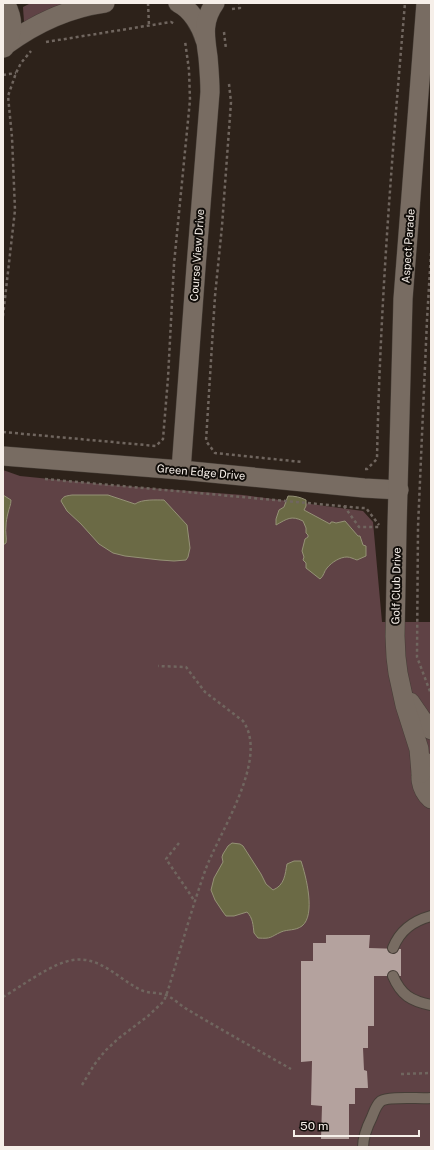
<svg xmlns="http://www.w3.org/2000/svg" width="434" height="1150" viewBox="0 0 434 1150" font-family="'Public Sans',sans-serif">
  <rect width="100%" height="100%" fill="#2d221a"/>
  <g fill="#5f4245">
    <path d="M 31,3 L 69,3 L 24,22 L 23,7 Z"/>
    <path d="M 3,470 L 20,476 L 110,485 L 243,495 L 363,511 L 373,522 L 382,622 L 431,622 L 431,1147 L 3,1147 Z"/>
  </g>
  <g fill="#6b6a45" stroke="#959276">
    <path d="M 3,495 L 11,500 C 11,505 9,508 8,513 C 7,517 6,522 6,526 C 5,532 7,538 6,543 L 3,545 Z"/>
    <path d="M 72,495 L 108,495 L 135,504 C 142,499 156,500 164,500 L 187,525 L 190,548 L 188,557 L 186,560 L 174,561 L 160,560 L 125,556 L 113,553 L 99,544 L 81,524 L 67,511 L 61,501 C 63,496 66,496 72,495 Z"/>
    <path d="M 288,496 C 295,496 300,497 306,500 L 306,506 L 304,510 L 330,524 L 331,522 L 333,522 L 336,523 L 345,521 L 358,536 L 360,536 L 363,545 L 366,546 L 366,556 L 357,560 C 354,559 350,557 347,557 C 340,557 332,562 327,568 C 324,571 324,576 320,579 L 306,568 L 306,563 L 303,560 L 304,557 L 302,551 L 305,539 L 308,537 L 308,535 L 306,533 L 306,528 L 303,521 C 291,515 287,519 276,525 L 276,519 L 279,510 L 284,507 Z"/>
    <path d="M 232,843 L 240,844 L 243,846 L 261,874 L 266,884 L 273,890 C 285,885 285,874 287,864 L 294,861 L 301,861 C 306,876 316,915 302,926 C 295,931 288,929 281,932 C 270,937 272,939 258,938 L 254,933 C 253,925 253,918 247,912 L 234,916 L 226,916 L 223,912 L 215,900 L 211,890 L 214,878 L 223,862 L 222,857 L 223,854 L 228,846 Z"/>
  </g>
  <path fill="#b4a29e" d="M 326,935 L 370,935 L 369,948 L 401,949 L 401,976 L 374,976 L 374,1026 L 368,1026 L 368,1048 L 363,1048 L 364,1070 L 367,1071 L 368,1088 L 355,1088 L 355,1104 L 349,1104 L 349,1139 L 321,1139 L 322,1106 L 311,1105 L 312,1061 L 301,1062 L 301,961 L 313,961 L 313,943 L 326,943 Z"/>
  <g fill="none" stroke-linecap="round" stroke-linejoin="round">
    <defs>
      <g id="service">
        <path d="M 393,948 C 400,930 413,921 431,916"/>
        <path d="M 393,976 C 401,995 411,1001 431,1005"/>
        <path d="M 363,1147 C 363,1136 367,1127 372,1117 C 374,1112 376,1105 381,1101 C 389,1096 420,1099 431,1098"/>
      </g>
      <g id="minor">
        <path d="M 178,3 C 191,9 201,26 205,40"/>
        <path d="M 6,45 C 36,23 68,8 105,3"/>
        <path d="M 4,48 C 14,34 14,18 5,3"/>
        <path d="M 3,456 L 181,470 L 364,488 L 399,490"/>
        <path d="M 181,470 L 196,267 L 210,92 C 210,80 209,69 208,57 C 205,36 202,21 215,3"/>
        <path d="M 410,702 L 421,718 L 431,730"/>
        <path d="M 425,762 C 418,774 420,789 431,799"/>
        <path d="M 421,773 L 419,749 L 405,705 L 398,673 L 396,657 L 395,636 L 397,527 L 403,299 L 426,3"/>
      </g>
    </defs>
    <use href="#service" stroke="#463e37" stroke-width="12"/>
    <use href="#minor" stroke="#463e37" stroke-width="20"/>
    <g stroke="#70665f" stroke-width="2.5" stroke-dasharray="3 3" stroke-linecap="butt">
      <path d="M 148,3 L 149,26"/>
      <path d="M 232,9 L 240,8 L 239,3"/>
      <path d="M 224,32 L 226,49"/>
      <path d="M 46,42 L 171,22 L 175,24"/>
      <path d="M 3,75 L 16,73"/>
      <path d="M 229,84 L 231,102 L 222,226 L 215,296 L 206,441 L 215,453 L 302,462"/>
      <path d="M 431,253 L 427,320 L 418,527 L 417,657 L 431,694"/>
      <path d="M 3,316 L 15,210 L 12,137 L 8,96 L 16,73 L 21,63 L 31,51"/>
      <path d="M 3,432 L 156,446 L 163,439 L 168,378 L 174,264 L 190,100 L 189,70 L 185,41"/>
      <path d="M 365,469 L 367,469 L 377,459 C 380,306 392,155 405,3"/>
      <path d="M 45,479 L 362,508 L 366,508 L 379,525"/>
      <path d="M 344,506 L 359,527 L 379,527"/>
      <path d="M 179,843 L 166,859 L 188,891 L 195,902"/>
      <path d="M 3,997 C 22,986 52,963 73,960 C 101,956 118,979 141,990 C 149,994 161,992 168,996 C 174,999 179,1004 185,1008 C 220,1029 256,1049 291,1069"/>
      <path d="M 401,1074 L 431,1073"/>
      <path d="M 82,1085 L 94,1065 L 105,1051 L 119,1038 L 148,1016 L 164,1001 L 168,990 C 180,951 191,911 205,871 C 218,834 270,759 243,721 L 205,692 L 186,667 L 158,666"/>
      <path d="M 309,1147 L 309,1146"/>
    </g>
    <use href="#service" stroke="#786c62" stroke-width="10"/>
    <use href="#minor" stroke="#786c62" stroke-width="19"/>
  </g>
  <g text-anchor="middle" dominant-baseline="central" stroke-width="4" stroke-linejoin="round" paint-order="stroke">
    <g font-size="11" fill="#f6efe9" stroke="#110d09">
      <text transform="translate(408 246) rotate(-86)">Aspect Parade</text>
      <text transform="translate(197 255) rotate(-86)">Course View Drive</text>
      <text transform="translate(201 472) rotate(5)">Green Edge Drive</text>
      <text transform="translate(396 586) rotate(-89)">Golf Club Drive</text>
    </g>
  </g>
  <rect width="434" height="1150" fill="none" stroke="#f6efe9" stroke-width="8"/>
  <path d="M294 1130v6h125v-6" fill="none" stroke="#f6efe9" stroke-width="2"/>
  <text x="300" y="1130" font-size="12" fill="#f6efe9" stroke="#110d09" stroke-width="3" paint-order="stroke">50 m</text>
</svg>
